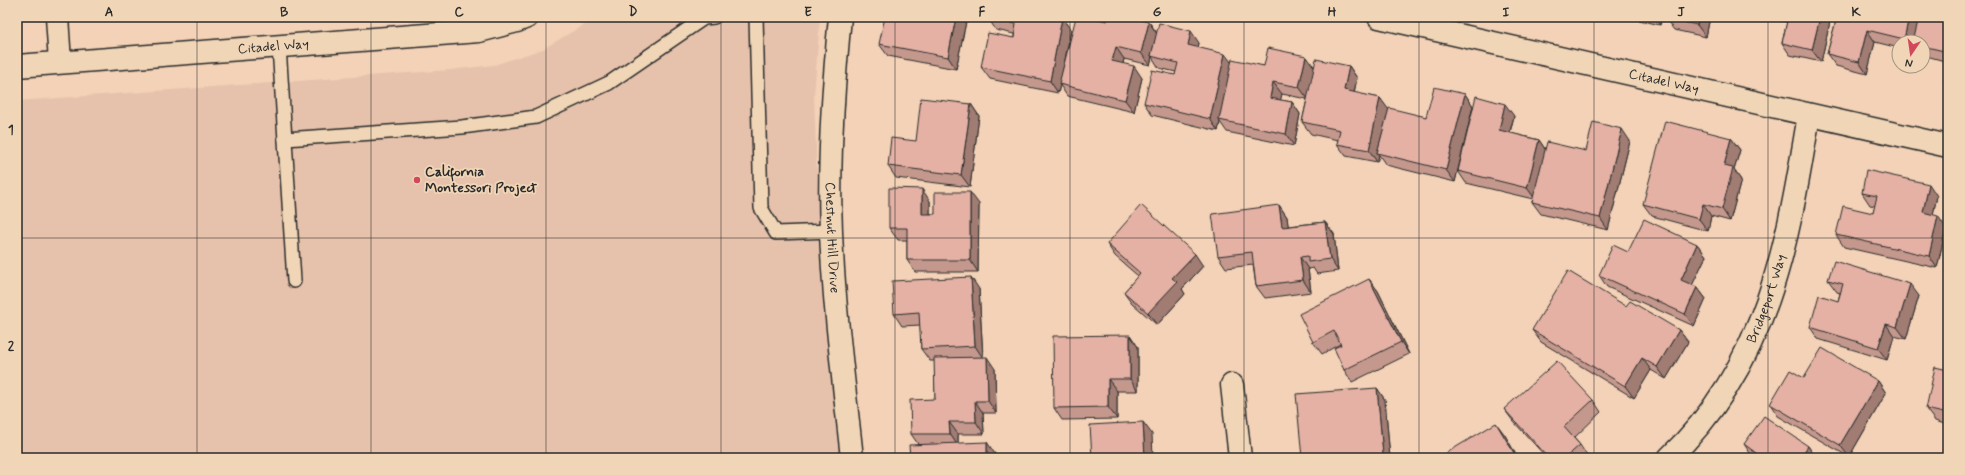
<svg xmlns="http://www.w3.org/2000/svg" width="1965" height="475" viewBox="0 0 1965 475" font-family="Mynerve,sans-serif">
  <rect width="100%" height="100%" fill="#f3d2b7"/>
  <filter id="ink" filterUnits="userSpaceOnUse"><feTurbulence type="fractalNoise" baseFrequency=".025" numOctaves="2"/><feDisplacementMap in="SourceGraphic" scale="8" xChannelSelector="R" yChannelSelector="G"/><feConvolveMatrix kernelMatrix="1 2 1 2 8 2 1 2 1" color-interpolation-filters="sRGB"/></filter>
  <g filter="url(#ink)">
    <path fill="#e6c2ac" d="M 597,17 L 820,17 L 814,96 L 820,259 L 848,458 L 17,458 L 17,101 L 450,70 L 494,65 L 543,49 Z"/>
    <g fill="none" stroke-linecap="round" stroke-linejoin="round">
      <defs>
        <g id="service">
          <path d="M 756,17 L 761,208 L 776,233 L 831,231"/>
          <path d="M 279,46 L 294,281"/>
          <path d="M 285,139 L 462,127 L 536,117 L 609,83 L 704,18 L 714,17"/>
        </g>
        <g id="minor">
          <path d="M 57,17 L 60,62"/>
          <path id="s1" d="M 840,17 C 833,88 828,160 831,232 C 834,308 844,383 852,458"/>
          <path id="s2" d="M 1379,17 L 1948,146"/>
          <path id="s3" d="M 17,66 L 479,31 L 517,21 L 527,17"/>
          <path d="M 1232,385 L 1240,458"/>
          <path id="s4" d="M 1669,458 C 1768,364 1788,242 1809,115"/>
        </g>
      </defs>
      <use href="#service" stroke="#2b2b2b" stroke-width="16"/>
      <use href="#minor" stroke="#2b2b2b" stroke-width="25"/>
      <use href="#service" stroke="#f0d6b7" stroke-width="13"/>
      <use href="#minor" stroke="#f0d6b7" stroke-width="22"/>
    </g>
    <g fill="#c4988d" stroke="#2b2b2b">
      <path d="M 967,17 L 956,69 L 888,56 L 879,44 Z"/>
      <path d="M 1627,17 L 1662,17 L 1660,25 Z"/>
      <path d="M 1710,17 L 1706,37 L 1674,30 L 1665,18 Z"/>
      <path d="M 1763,17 L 1831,17 L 1821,62 L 1790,55 L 1782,43 L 1787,22 Z"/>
      <path d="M 1837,17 L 1948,17 L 1948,62 L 1923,55 L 1923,42 L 1899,42 L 1899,48 L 1875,42 L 1867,74 L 1836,66 L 1827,54 Z"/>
      <path d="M 988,18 L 1062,18 L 1071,30 L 1064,64 L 1107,21 L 1149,22 L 1157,33 L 1199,43 L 1198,48 L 1231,62 L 1264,66 L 1306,56 L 1314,67 L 1349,66 L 1357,78 L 1354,93 L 1380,98 L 1388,110 L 1426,117 L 1465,94 L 1473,106 L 1455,182 L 1386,165 L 1379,155 L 1377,162 L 1346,156 L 1337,144 L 1338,140 L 1311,134 L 1302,122 L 1307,99 L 1282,94 L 1280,100 L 1292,102 L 1300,114 L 1294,146 L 1227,132 L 1220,122 L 1218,131 L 1152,115 L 1144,103 L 1175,75 L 1176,72 L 1159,68 L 1152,57 L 1150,65 L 1124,59 L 1123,64 L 1142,78 L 1134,112 L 1067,96 L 1060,85 L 1058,93 L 990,79 L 981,67 L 1014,38 L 1014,34 L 996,30 Z"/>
      <path d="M 1948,64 L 1948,86 L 1944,81 Z"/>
      <path d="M 971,104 L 979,116 L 970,187 L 896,178 L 888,166 L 916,141 Z"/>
      <path d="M 1514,116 L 1510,133 L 1539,140 L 1545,149 L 1586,151 L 1630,141 L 1608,230 L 1541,214 L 1532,202 L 1533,199 L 1466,183 L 1458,171 Z"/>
      <path d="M 1731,138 L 1740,150 L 1734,170 L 1741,180 L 1730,221 L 1711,216 L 1708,231 L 1652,216 L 1643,204 Z"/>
      <path d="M 1862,193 L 1937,196 L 1933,214 L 1946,228 L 1937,268 L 1844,247 L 1836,235 L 1873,213 L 1875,206 L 1870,205 Z"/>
      <path d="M 930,201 L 930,214 L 935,214 L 979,204 L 978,272 L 915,272 L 907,260 L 907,240 L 898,240 L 889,228 Z"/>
      <path d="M 1279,205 L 1287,217 L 1288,226 L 1325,222 L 1334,234 L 1338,271 L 1317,274 L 1313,268 L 1308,269 L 1311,292 L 1265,298 L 1256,286 L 1253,265 L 1226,268 L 1218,256 Z"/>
      <path d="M 1107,244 L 1203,266 L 1182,289 L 1185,294 L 1157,325 L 1132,303 L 1124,292 L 1138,276 L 1115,256 Z"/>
      <path d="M 1697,244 L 1706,256 L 1692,285 L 1697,287 L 1706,299 L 1694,326 L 1607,287 L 1599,275 L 1628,252 Z"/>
      <path d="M 1369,279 L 1378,291 L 1409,354 L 1352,382 L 1344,370 L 1340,344 L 1322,354 L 1313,342 Z"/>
      <path d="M 1828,280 L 1919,296 L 1906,339 L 1894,336 L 1887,360 L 1818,339 L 1810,327 L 1838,301 L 1840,293 L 1837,292 Z"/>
      <path d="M 979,289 L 983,357 L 995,369 L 996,413 L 983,413 L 984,434 L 958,434 L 958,443 L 995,454 L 995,458 L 910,458 L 918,444 L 911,434 L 935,399 L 935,361 L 930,361 L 921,349 L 920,325 L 902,326 L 894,314 Z"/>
      <path d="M 1626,306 L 1679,330 L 1688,342 L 1666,379 L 1651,370 L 1634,398 L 1541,342 L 1532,330 Z"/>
      <path d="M 1130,335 L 1138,347 L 1138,391 L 1117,391 L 1117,419 L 1062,420 L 1054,408 Z"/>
      <path d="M 1948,370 L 1948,425 L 1935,421 L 1926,409 Z"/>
      <path d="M 1804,378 L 1878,381 L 1886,393 L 1849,457 L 1778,416 L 1770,404 Z"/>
      <path d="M 1377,388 L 1385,400 L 1390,458 L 1302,458 Z"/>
      <path d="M 1593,400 L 1601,412 L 1574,438 L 1580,445 L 1588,457 L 1587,458 L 1547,458 L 1513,421 L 1504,409 Z"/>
      <path d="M 1744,444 L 1808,446 L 1816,458 L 1753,458 L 1753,457 L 1752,456 Z"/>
    </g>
    <g fill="#a07c73" stroke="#2b2b2b">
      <path d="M 956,17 L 967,17 L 956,69 L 948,57 Z"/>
      <path d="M 1655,17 L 1662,17 L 1660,25 Z"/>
      <path d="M 1699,17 L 1710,17 L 1706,37 L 1697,25 Z"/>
      <path d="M 1820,17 L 1831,17 L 1821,62 L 1812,50 Z"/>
      <path d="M 1909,17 L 1921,17 L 1915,42 L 1906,42 L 1904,39 Z"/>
      <path d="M 1062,18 L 1071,30 L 1060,84 L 1059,84 L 1060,85 L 1058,93 L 1050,81 Z"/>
      <path d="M 1149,22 L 1157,34 L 1151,56 L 1152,57 L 1150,65 L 1141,53 Z"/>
      <path d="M 1867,30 L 1875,42 L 1867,74 L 1859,62 Z"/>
      <path d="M 1191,31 L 1199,43 L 1196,57 L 1188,45 Z"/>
      <path d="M 1116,47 L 1124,59 L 1121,73 L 1112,61 Z"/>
      <path d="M 1225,54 L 1234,66 L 1219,120 L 1220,122 L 1218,131 L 1210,119 Z"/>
      <path d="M 1306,56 L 1315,68 L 1308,99 L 1299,87 Z"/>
      <path d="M 1134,66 L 1142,78 L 1134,112 L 1125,100 Z"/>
      <path d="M 1349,66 L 1357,78 L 1352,102 L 1344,90 Z"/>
      <path d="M 1273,82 L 1282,94 L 1278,110 L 1270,98 Z"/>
      <path d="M 1465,94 L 1473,106 L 1455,182 L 1446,170 Z"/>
      <path d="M 1380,98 L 1389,110 L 1377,153 L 1379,155 L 1377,162 L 1369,150 Z"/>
      <path d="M 1292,102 L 1300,114 L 1294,146 L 1286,134 Z"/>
      <path d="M 971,104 L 979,116 L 970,187 L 961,175 Z"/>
      <path d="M 1505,104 L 1514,116 L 1507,142 L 1499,130 Z"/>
      <path d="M 1622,129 L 1630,141 L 1608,230 L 1600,218 Z"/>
      <path d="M 1731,138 L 1740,150 L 1734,170 L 1741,180 L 1730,221 L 1722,209 L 1724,166 Z"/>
      <path d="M 1539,140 L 1547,152 L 1536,200 L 1527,188 Z"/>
      <path d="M 1929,184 L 1937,196 L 1931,224 L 1923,212 Z"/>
      <path d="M 922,189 L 930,201 L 930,226 L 922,214 Z"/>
      <path d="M 970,192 L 979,204 L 978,272 L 970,260 Z"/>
      <path d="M 1703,204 L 1711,216 L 1708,231 L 1699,219 Z"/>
      <path d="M 1279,205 L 1287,217 L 1290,239 L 1282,227 Z"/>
      <path d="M 1938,216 L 1946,228 L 1937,268 L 1929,256 Z"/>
      <path d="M 1325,222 L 1334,234 L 1338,271 L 1330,259 Z"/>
      <path d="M 1697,244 L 1706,256 L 1689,292 L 1681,280 Z"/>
      <path d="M 1195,254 L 1203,266 L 1182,289 L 1185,294 L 1157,325 L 1148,313 L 1172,278 Z"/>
      <path d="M 1300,257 L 1308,269 L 1311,292 L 1303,280 Z"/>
      <path d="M 971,277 L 979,289 L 983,358 L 975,346 Z"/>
      <path d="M 1369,279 L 1378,291 L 1409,354 L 1401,342 Z"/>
      <path d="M 1910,284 L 1919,296 L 1906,339 L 1897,327 Z"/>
      <path d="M 1697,287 L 1706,299 L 1694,326 L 1685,314 Z"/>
      <path d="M 1886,324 L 1894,336 L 1887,360 L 1878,348 Z"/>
      <path d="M 1679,330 L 1688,342 L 1666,379 L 1657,367 Z"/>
      <path d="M 1130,335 L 1138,347 L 1138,391 L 1130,379 Z"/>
      <path d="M 987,357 L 995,369 L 996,413 L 988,401 Z"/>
      <path d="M 1642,358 L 1651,370 L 1634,398 L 1625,386 Z"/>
      <path d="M 1108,379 L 1117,391 L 1117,419 L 1108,407 Z"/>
      <path d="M 1878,381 L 1886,393 L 1849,457 L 1840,445 Z"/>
      <path d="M 1377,388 L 1385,400 L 1390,458 L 1385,458 L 1383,455 Z"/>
      <path d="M 975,401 L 983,413 L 984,434 L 976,422 Z"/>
      <path d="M 949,422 L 958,434 L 958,446 L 950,434 Z"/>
      <path d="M 1143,422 L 1152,434 L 1153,458 L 1145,458 Z"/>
      <path d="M 1496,423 L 1505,435 L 1518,458 L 1517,458 Z"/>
      <path d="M 987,442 L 995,454 L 995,458 L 987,458 Z"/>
      <path d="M 1808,446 L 1816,458 L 1800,458 Z"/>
    </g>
    <g fill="#e4b1a4" stroke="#2b2b2b">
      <path d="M 885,17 L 956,17 L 948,57 L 879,44 Z"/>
      <path d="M 988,17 L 1057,17 L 1062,18 L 1050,81 L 981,67 L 988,33 L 1014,38 L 1016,24 L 988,18 Z"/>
      <path d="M 1076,17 L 1090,17 L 1107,21 L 1108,17 L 1129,17 L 1149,22 L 1141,53 L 1116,47 L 1112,61 L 1134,66 L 1125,100 L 1059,84 Z"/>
      <path d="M 1665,17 L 1699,17 L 1697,25 L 1665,18 Z"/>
      <path d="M 1788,17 L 1820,17 L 1812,50 L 1782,43 Z"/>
      <path d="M 1837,17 L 1909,17 L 1904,39 L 1867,30 L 1859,62 L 1827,54 Z"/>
      <path d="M 1919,17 L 1948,17 L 1948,52 L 1923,46 L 1923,42 L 1913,42 Z"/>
      <path d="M 1159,23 L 1191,31 L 1188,45 L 1225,54 L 1210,119 L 1144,103 L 1152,70 L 1175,75 L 1178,63 L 1151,56 Z"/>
      <path d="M 1268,48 L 1306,56 L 1299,87 L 1273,82 L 1270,98 L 1292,102 L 1286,134 L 1219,120 L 1232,59 L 1264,66 Z"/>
      <path d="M 1316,59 L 1349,66 L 1344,90 L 1380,98 L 1369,150 L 1337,144 L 1340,130 L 1302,122 Z"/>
      <path d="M 1948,64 L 1948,82 L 1944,81 Z"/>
      <path d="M 1434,87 L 1465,94 L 1446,170 L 1377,153 L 1389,108 L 1426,117 Z"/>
      <path d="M 1476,96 L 1505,104 L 1499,130 L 1539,140 L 1527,188 L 1458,171 Z"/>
      <path d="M 921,98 L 971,104 L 961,175 L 888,166 L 891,138 L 916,141 Z"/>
      <path d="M 1665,121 L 1731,138 L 1724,166 L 1733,168 L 1722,209 L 1703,204 L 1699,219 L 1643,204 Z"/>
      <path d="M 1593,122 L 1622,129 L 1600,218 L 1532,202 L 1547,142 L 1586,151 Z"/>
      <path d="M 1866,170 L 1929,184 L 1923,212 L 1938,216 L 1929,256 L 1836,235 L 1843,206 L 1873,213 L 1877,196 L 1862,193 Z"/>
      <path d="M 889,188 L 922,189 L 922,214 L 935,214 L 935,192 L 970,192 L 970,260 L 907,260 L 907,228 L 889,228 Z"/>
      <path d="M 1141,205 L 1195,254 L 1172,278 L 1177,282 L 1148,313 L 1124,292 L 1140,273 L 1107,244 Z"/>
      <path d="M 1279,205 L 1282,227 L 1325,222 L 1330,259 L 1308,262 L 1308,256 L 1300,257 L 1303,280 L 1256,286 L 1252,252 L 1218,256 L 1212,214 Z"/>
      <path d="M 1644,219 L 1697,244 L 1681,280 L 1697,287 L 1685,314 L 1599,275 L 1613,245 L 1628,252 Z"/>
      <path d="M 1834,261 L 1910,284 L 1897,327 L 1886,324 L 1878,348 L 1810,327 L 1819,295 L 1838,301 L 1843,284 L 1828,280 Z"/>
      <path d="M 1568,271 L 1626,306 L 1630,301 L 1679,330 L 1657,367 L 1642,358 L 1625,386 L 1532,330 Z"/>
      <path d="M 971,277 L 975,346 L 921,349 L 919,312 L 894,314 L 892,281 Z"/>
      <path d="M 1369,279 L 1401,342 L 1344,370 L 1334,348 L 1341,345 L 1334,331 L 1313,342 L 1299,314 Z"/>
      <path d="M 1948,318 L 1948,331 L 1945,330 Z"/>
      <path d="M 1130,335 L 1130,379 L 1108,379 L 1108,407 L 1054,408 L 1053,336 Z"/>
      <path d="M 1822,348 L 1878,381 L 1840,445 L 1770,404 L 1790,370 L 1804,378 Z"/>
      <path d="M 987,357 L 988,401 L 975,401 L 976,422 L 949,422 L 950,434 L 911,434 L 910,400 L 935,399 L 934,358 Z"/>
      <path d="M 1557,361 L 1593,400 L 1564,427 L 1580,445 L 1565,458 L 1549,458 L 1504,409 Z"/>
      <path d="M 1935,367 L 1948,370 L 1948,414 L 1926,409 Z"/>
      <path d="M 1377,388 L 1383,455 L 1352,458 L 1302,458 L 1296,394 Z"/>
      <path d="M 1764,416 L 1808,446 L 1800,458 L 1753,458 L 1756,453 L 1744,444 Z"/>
      <path d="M 1143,422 L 1145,458 L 1092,458 L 1090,425 Z"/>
      <path d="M 1496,423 L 1517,458 L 1438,458 Z"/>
      <path d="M 987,442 L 987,458 L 910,458 L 909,445 Z"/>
      <path d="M 1170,457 L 1170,458 L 1147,458 Z"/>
    </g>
  </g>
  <path fill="none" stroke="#2b2b2b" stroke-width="1" stroke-opacity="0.55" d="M 197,17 L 197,458M 371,17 L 371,458M 546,17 L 546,458M 721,17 L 721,458M 895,17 L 895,458M 1070,17 L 1070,458M 1244,17 L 1244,458M 1419,17 L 1419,458M 1594,17 L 1594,458M 1768,17 L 1768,458M 17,238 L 1948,238"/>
  <circle fill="#d1495b" stroke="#f0d6b7" stroke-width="1.5" cx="417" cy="180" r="4"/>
  <g text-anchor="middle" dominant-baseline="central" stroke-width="3.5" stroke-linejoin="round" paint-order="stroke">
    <g font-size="14" fill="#2b2b2b" stroke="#f0d6b7">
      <text stroke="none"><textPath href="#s3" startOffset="257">Citadel Way</textPath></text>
      <text stroke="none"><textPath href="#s2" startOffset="292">Citadel Way</textPath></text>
      <text stroke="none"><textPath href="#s1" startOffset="221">Chestnut Hill Drive</textPath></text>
      <text stroke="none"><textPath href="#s4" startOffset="189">Bridgeport Way</textPath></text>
    </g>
    <g font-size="14" font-weight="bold" fill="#2b2b2b" stroke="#f0d6b7" text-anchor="start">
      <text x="425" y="172">California<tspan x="425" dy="16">Montessori Project</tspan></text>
    </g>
  </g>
  <rect width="1965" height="475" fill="none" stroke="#f0d6b7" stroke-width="44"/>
  <g transform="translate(1911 54) rotate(193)"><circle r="19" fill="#f0d6b7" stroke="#a1927f"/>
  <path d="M0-3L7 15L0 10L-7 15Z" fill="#d1495b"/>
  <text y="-6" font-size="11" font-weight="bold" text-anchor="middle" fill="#2b2b2b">N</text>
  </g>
  <rect x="22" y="22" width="1921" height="431" fill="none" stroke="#2b2b2b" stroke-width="1.5"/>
  <g font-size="13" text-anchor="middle" font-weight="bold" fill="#2b2b2b">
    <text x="109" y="16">A</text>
    <text x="284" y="16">B</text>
    <text x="459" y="16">C</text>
    <text x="633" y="16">D</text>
    <text x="808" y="16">E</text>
    <text x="982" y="16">F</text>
    <text x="1157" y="16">G</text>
    <text x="1332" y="16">H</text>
    <text x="1506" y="16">I</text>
    <text x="1681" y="16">J</text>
    <text x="1856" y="16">K</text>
    <text x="11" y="134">1</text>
    <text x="11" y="350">2</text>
  </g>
</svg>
